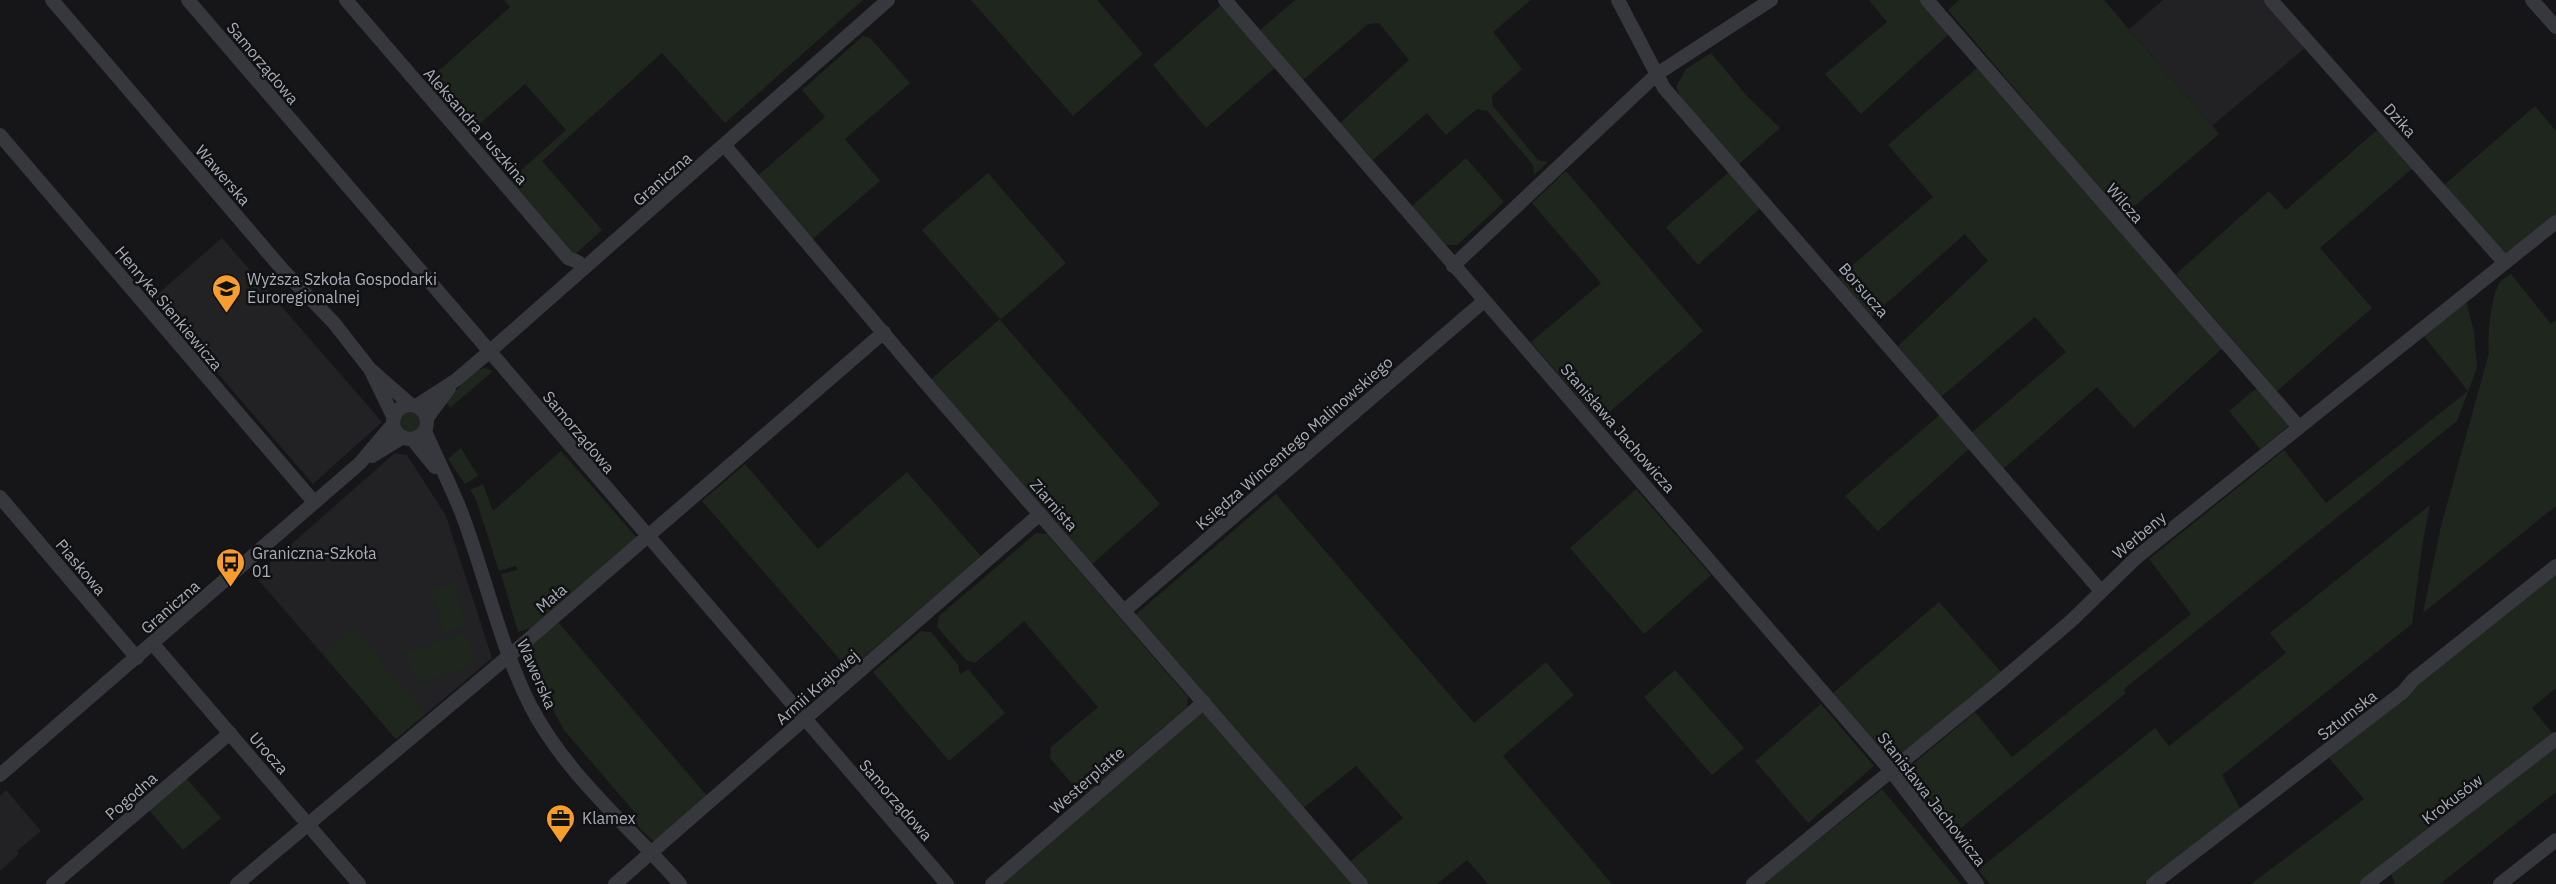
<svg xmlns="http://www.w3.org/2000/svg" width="2556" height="884" viewBox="0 0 2556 884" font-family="'IBM Plex Sans',sans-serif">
  <rect width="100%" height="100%" fill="#161618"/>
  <g fill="#222225">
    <path d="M 2163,0 L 2265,0 L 2306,47 L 2212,126 L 2129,29 Z"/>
    <path d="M 222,238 L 382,422 L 313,484 L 153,298 Z"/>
    <path d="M 395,453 L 407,455 L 446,516 L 492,658 L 396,739 L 255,576 Z"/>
    <path d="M 6,790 L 41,831 L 17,851 L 19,854 L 0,871 L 0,796 Z"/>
  </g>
  <g fill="#1e261e">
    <path d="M 504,0 L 863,0 L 725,123 L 662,53 L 542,161 L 602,230 L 571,258 L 508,182 L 566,130 L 525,84 L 467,135 L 424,84 L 510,7 Z"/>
    <path d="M 971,0 L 1097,0 L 1143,54 L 1073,116 Z"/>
    <path d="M 1295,0 L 1531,0 L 1493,32 L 1522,69 L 1492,96 L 1493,106 L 1538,160 L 1548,162 L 1534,175 L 1533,165 L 1487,111 L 1477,109 L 1446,135 L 1427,113 L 1373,160 L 1340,123 L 1409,60 L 1379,23 L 1368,24 L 1303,80 L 1260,30 Z"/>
    <path d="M 1869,0 L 1920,0 L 1949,34 L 1861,114 L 1825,74 L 1887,22 Z"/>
    <path d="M 1959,0 L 2104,0 L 2219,134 L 2123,216 L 1948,10 Z"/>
    <path d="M 1222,4 L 1277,66 L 1206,128 L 1153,65 Z"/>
    <path d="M 863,36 L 870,38 L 910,83 L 845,139 L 880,181 L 809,242 L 754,179 L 825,117 L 802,90 Z"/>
    <path d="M 1711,53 L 1747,96 L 1780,128 L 1738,165 L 1683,102 L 1676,87 L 1686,69 Z"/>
    <path d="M 1978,67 L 2223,348 L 2134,428 L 2097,387 L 2003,469 L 1970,434 L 2066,352 L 2035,317 L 1941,397 L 1898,346 L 1988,261 L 1965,234 L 1871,317 L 1836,279 L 1933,197 L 1888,145 Z"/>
    <path d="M 2535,106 L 2556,131 L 2556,216 L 2506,256 L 2444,185 Z"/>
    <path d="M 2378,129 L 2413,168 L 2320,248 L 2372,308 L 2277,391 L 2176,274 L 2269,191 L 2286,210 Z"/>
    <path d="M 1466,158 L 1504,202 L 1457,245 L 1446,245 L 1412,206 Z"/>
    <path d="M 1566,171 L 1703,331 L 1599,421 L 1531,342 L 1601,283 L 1532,203 Z"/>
    <path d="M 1729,172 L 1759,207 L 1758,210 L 1698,265 L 1666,227 Z"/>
    <path d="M 988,173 L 1066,263 L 1000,320 L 1160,504 L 1090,566 L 929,381 L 1000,319 L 922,230 Z"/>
    <path d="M 2511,274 L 2551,324 L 2556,320 L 2556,506 L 2423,613 L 2441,526 L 2489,353 C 2487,337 2491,295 2500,282 C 2502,279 2508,276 2511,274 Z"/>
    <path d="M 2466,301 L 2474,332 L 2477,368 L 2457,421 L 2124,689 L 2126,693 L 1950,837 L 1900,775 L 1975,712 L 2012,757 L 2191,614 L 2149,559 L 2284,450 L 2326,503 L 2468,391 L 2423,335 Z"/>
    <path d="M 485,368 L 493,371 L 451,407 L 444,402 L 476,371 Z"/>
    <path d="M 2258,387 L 2291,424 L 2260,449 L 2229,411 Z"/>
    <circle cx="410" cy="421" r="12"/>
    <path d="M 1942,413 L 1971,447 L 1878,531 L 1845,496 Z"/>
    <path d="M 461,448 L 478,476 L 465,484 L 448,459 Z"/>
    <path d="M 561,451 L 638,539 L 534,627 L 518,632 L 501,574 L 517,570 L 516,566 L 499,571 L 475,497 L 470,490 L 483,484 L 493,511 Z"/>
    <path d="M 745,464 L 818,549 L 907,472 L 981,556 L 849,670 L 702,501 Z"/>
    <path d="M 1636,489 L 1711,575 L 1644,634 L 1570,548 Z"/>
    <path d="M 1276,494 L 1474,723 L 1546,662 L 1574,695 L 1503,756 L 1612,884 L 1488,884 L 1467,860 L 1437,884 L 1365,884 L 1348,863 L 1403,818 L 1356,766 L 1301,810 L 1134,616 Z"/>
    <path d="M 2430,505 L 2423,541 L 2412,624 L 2222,775 L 2241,810 L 2144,884 L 1990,884 L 1978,870 L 2155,728 L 2169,746 L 2286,653 L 2270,633 Z"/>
    <path d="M 1036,533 L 1047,534 L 1188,697 L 1187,707 L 1086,793 L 1079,792 L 1050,758 L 1051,747 L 1098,707 L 1024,621 L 975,663 L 966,660 L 937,627 L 939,616 Z"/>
    <path d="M 2556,572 L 2556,688 L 2532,708 L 2553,734 L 2361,884 L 2251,884 L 2364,799 L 2329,758 L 2407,696 L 2418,681 Z"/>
    <path d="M 453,584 L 466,626 L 444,633 L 431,590 Z"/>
    <path d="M 1939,602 L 2002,673 L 1895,765 L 1833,693 Z"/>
    <path d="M 558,622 L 708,797 L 658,840 L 653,841 L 634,822 L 633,819 L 637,815 L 564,730 L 525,658 L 531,646 Z"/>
    <path d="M 354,628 L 425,714 L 396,739 L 323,654 Z"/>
    <path d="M 921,631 L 931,632 L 958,665 L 960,675 L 968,669 L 1005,713 L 949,761 L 873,672 Z"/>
    <path d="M 466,633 L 476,664 L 416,684 L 406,653 Z"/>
    <path d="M 1675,670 L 1744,748 L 1712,775 L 1644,697 Z"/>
    <path d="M 1821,704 L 1874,766 L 1808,823 L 1755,761 Z"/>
    <path d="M 1205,709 L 1355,884 L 999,884 Z"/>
    <path d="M 2556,743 L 2556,792 L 2440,884 L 2395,884 L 2390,871 Z"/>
    <path d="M 186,778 L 221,818 L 183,850 L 149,810 Z"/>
    <path d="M 1882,789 L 1961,884 L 1763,884 Z"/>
  </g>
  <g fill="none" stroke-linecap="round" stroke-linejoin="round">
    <g stroke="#37383d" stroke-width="14">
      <path d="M 52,0 L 282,269 L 334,323 L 370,369 L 411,405"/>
      <path d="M 188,0 L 947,884"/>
      <path d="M 346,0 L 568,258 L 578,262 L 584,268"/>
      <path d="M 1225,0 L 1892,772 L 1977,884"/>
      <path d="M 1618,0 L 1664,88 L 2101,591"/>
      <path d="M 1927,0 L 2299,427"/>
      <path d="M 2271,0 L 2504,262"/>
      <path d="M 2532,0 L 2556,27"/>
      <path d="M 0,135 L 314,502"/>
      <path d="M 725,146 L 930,388 L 1361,884"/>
      <path d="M 1453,266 L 1657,74 L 1771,0"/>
      <path d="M 371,371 L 394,418"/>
      <circle cx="410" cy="422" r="17"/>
      <path d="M 416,406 L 456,380 L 489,352 L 888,0"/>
      <path d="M 427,418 L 449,388"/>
      <path d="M 425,431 C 437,459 451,486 462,514 C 486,578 500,646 531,707 C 568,777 629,826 680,884"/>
      <path d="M 412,439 L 435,467"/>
      <path d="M 372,456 L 403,437"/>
      <path d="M 0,497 L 137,658"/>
      <path d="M 1124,611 L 1484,301"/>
      <path d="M 153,644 L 359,884"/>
      <path d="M 0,775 L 360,463 L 393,424"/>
      <path d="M 53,884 L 230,733"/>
      <path d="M 237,884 L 523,644 L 884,332"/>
      <path d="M 615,884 L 1040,514"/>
      <path d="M 992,884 L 1204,702"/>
      <path d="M 1753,884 L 2002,680 L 2071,621 L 2137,557 L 2556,222"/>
      <path d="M 2153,884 L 2403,692 L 2413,680 L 2556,566"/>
      <path d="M 2367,884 L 2556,739"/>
      <path d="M 2500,884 L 2556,840"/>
    </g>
  </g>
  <defs>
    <symbol id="university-pin" viewBox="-11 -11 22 30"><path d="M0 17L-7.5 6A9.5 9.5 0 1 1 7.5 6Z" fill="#f79d2e" stroke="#111113"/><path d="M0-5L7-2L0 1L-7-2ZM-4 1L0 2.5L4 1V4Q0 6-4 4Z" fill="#111"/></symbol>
    <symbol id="bus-pin" viewBox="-11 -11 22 30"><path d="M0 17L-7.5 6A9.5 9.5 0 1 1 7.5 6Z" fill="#f79d2e" stroke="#111113"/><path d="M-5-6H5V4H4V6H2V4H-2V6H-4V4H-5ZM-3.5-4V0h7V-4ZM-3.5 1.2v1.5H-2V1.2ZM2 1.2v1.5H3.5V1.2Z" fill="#111"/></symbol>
    <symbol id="office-pin" viewBox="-11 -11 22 30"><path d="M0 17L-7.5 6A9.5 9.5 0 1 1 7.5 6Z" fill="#f79d2e" stroke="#111113"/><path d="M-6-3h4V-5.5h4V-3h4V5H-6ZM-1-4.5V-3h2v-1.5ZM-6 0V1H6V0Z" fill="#111"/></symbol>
  </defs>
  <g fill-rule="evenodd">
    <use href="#university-pin" x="210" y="272" width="33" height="45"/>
    <use href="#bus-pin" x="214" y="546" width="33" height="45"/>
    <use href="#office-pin" x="544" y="802" width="33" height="45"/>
  </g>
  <g text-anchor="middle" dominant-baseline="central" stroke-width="5" stroke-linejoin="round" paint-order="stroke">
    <g font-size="16" fill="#a7aeb8" stroke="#111113">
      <text transform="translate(263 63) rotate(50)">Samorządowa</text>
      <text transform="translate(2400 120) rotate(48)">Dzika</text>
      <text transform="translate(476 126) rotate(49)">Aleksandra Puszkina</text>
      <text transform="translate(223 175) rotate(49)">Wawerska</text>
      <text transform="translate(662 179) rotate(-41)">Graniczna</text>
      <text transform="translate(2125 203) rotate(49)">Wilcza</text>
      <text transform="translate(1864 290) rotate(49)">Borsucza</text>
      <text transform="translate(169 308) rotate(50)">Henryka Sienkiewicza</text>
      <text transform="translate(1618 428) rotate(49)">Stanisława Jachowicza</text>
      <text transform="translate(579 432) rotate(50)">Samorządowa</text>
      <text transform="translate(1294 443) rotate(-41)">Księdza Wincentego Malinowskiego</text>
      <text transform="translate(1054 505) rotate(49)">Ziarnista</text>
      <text transform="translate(2139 535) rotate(-40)">Werbeny</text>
      <text transform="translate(81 567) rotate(50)">Piaskowa</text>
      <text transform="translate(551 598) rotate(-40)">Mała</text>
      <text transform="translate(170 607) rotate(-41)">Graniczna</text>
      <text transform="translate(537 674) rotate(66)">Wawerska</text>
      <text transform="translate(817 687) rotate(-41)">Armii Krajowej</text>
      <text transform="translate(2347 715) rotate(-38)">Sztumska</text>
      <text transform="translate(269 753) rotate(49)">Urocza</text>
      <text transform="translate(1087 780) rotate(-41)">Westerplatte</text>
      <text transform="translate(131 796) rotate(-41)">Pogodna</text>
      <text transform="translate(1932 799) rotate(52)">Stanisława Jachowicza</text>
      <text transform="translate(2452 799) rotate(-37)">Krokusów</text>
      <text transform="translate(896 800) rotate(49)">Samorządowa</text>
    </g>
    <g font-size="16" fill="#a7aeb8" stroke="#111113" text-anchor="start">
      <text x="247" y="279">Wyższa Szkoła Gospodarki<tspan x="247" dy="18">Euroregionalnej</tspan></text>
      <text x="252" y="553">Graniczna-Szkoła<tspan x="252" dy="18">01</tspan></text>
      <text x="582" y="818">Klamex</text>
    </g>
  </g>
</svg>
